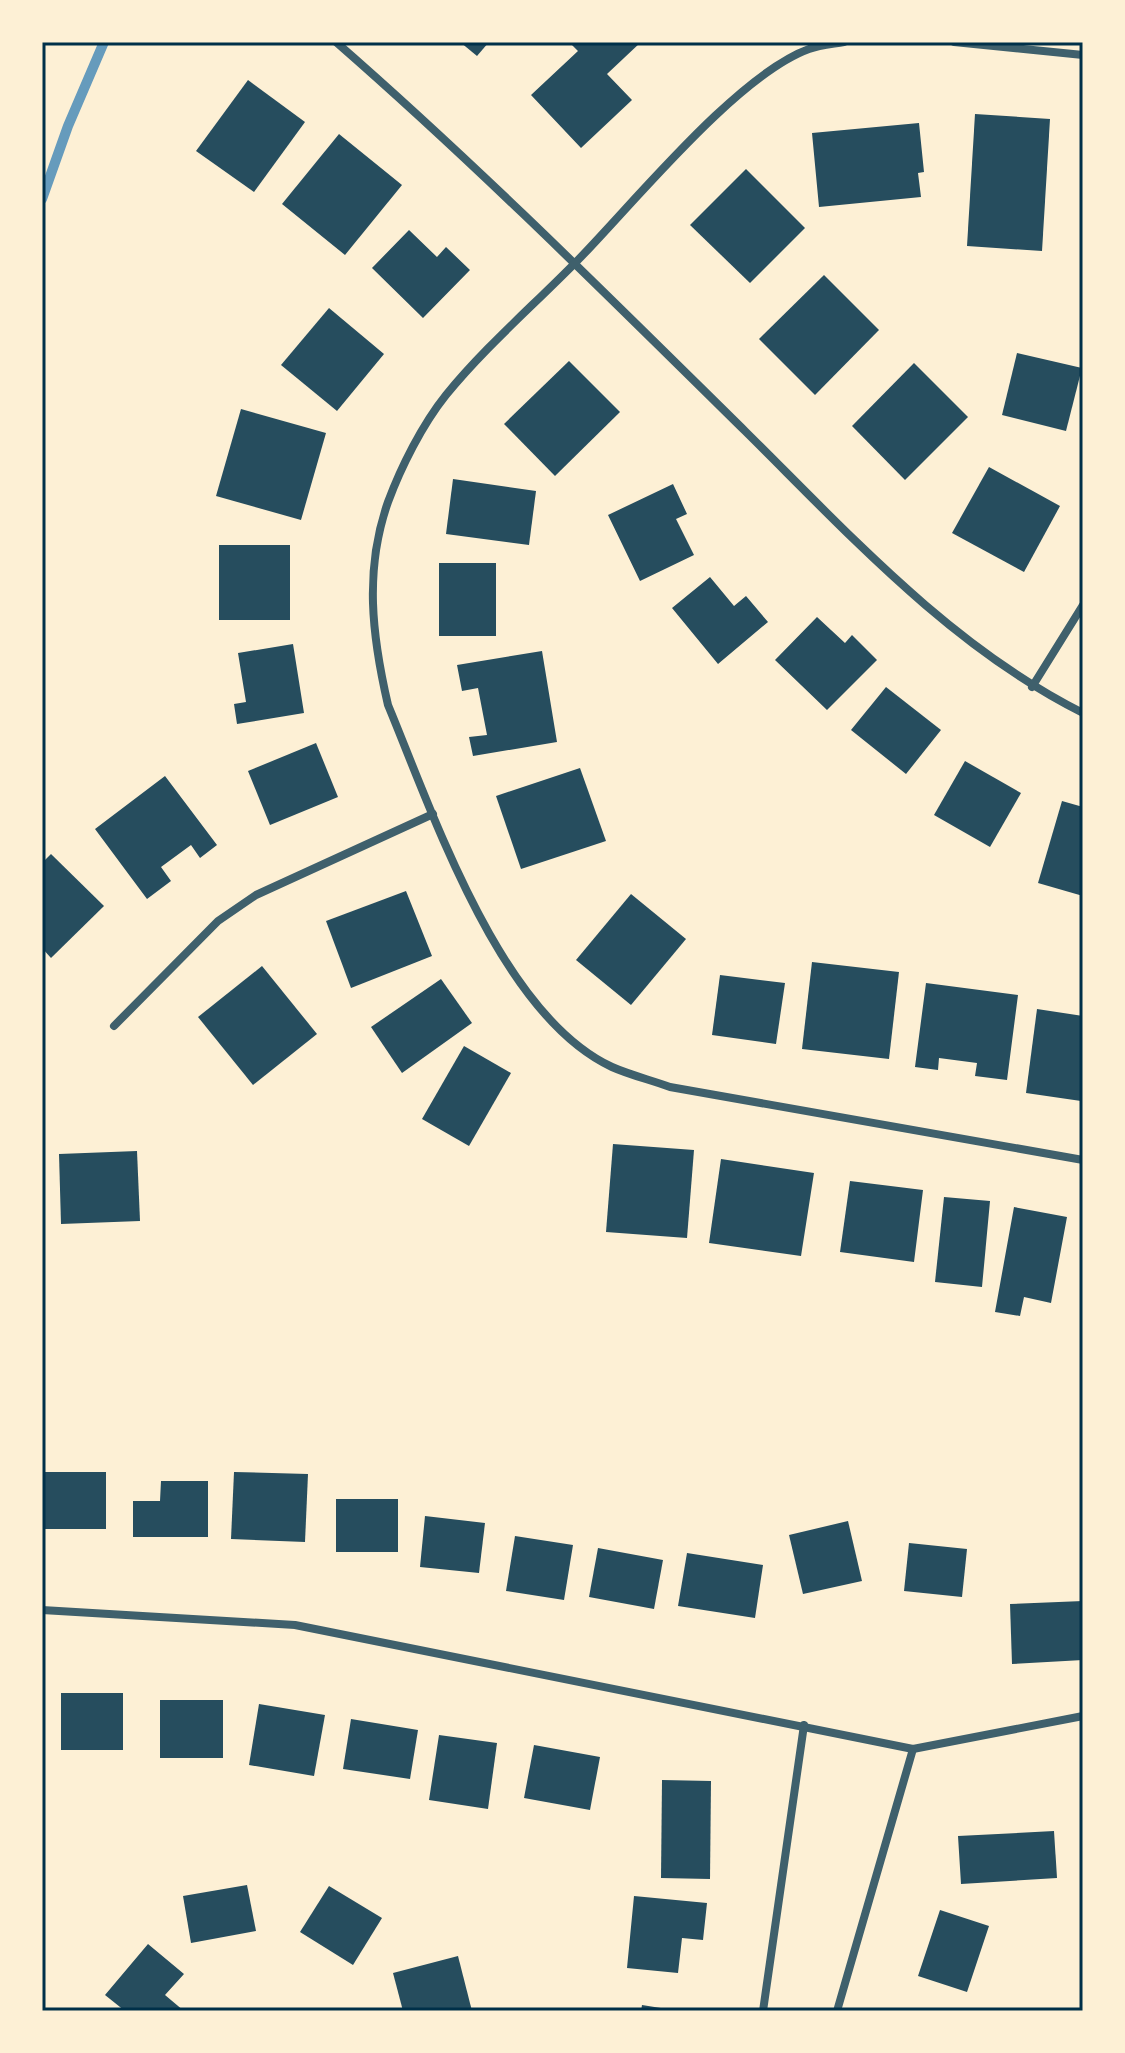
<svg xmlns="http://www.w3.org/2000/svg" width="1125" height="2053" viewBox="0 0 1125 2053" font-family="'Roboto Serif',serif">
  <rect width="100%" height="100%" fill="#fdf0d5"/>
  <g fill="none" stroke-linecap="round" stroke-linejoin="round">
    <path stroke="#669bbc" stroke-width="10" d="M 42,199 L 68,126 L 104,42"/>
  </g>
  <g fill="#264d5e">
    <path d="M 460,42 L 489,42 L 477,56 Z"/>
    <path d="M 569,42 L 641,42 L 607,74 L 632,100 L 581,148 L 531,95 L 578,51 Z"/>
    <path d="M 248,80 L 305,122 L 254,192 L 196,151 Z"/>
    <path d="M 975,114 L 1050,119 L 1042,251 L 967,246 Z"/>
    <path d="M 919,123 L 924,172 L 918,173 L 921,197 L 819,207 L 812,133 Z"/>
    <path d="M 339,134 L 402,185 L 345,255 L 282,204 Z"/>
    <path d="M 746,169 L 805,228 L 750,283 L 690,225 Z"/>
    <path d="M 409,230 L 437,257 L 446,247 L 470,270 L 423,318 L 372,268 Z"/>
    <path d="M 824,275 L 879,330 L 815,395 L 759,339 Z"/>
    <path d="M 329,308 L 384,354 L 337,411 L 281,365 Z"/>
    <path d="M 1017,353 L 1082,368 L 1066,431 L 1002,415 Z"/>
    <path d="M 569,361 L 620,412 L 555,476 L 504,424 Z"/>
    <path d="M 914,363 L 968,417 L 905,480 L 852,426 Z"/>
    <path d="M 241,409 L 326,433 L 301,520 L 216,496 Z"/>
    <path d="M 989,467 L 1060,506 L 1024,572 L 952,533 Z"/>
    <path d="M 453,479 L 536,491 L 529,545 L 446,534 Z"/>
    <path d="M 673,484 L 687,514 L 676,519 L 694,555 L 640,581 L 608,515 Z"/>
    <rect x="219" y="545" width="71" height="75"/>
    <rect x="439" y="563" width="57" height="73"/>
    <path d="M 710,577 L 734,606 L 746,596 L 768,622 L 718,664 L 672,608 Z"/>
    <path d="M 817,617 L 845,643 L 852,635 L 877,660 L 827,710 L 775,660 Z"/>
    <path d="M 293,644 L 304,713 L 237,724 L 234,704 L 246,702 L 238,653 Z"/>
    <path d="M 542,651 L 557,742 L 473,756 L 469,737 L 487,735 L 478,688 L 462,691 L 457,665 Z"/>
    <path d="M 886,687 L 941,730 L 906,774 L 851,730 Z"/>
    <path d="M 316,743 L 338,797 L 270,825 L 248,771 Z"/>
    <path d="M 965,761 L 1021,793 L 990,847 L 934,815 Z"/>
    <path d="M 580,768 L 606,841 L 521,869 L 496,796 Z"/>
    <path d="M 165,776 L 217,845 L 200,858 L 191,845 L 161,867 L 171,881 L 147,899 L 95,829 Z"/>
    <path d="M 1062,801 L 1083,807 L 1083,896 L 1038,883 Z"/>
    <path d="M 51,854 L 104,906 L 51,958 L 42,948 L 42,863 Z"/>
    <path d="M 406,891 L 432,956 L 351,988 L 326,921 Z"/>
    <path d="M 631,894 L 686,939 L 631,1005 L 576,960 Z"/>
    <path d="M 812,962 L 899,972 L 889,1059 L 802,1049 Z"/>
    <path d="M 262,966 L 317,1034 L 253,1085 L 198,1017 Z"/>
    <path d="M 720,975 L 785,983 L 776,1044 L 712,1035 Z"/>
    <path d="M 441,979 L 472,1023 L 402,1073 L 371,1027 Z"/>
    <path d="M 926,983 L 1018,995 L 1007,1080 L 975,1076 L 977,1063 L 939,1058 L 938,1070 L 915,1067 Z"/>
    <path d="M 1037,1009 L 1083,1016 L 1081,1101 L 1026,1093 Z"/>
    <path d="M 464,1046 L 511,1073 L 469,1146 L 422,1119 Z"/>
    <path d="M 613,1144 L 694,1150 L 687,1238 L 606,1232 Z"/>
    <path d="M 137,1151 L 140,1221 L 61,1224 L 59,1154 Z"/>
    <path d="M 721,1159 L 814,1173 L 801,1256 L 709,1243 Z"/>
    <path d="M 850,1181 L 923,1190 L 914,1262 L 840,1252 Z"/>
    <path d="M 944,1197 L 990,1201 L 982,1287 L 935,1282 Z"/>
    <path d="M 1014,1207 L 1067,1217 L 1051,1303 L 1024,1297 L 1020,1316 L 995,1312 Z"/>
    <rect x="43" y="1472" width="63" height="57"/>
    <path d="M 234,1472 L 308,1474 L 305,1542 L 231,1539 Z"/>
    <path d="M 161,1481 L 208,1481 L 208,1537 L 133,1537 L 133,1501 L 160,1501 Z"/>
    <rect x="336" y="1499" width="62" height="53"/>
    <path d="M 425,1516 L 485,1523 L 479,1573 L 420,1567 Z"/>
    <path d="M 848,1521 L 862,1581 L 803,1594 L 789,1535 Z"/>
    <path d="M 515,1536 L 573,1545 L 564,1600 L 506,1591 Z"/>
    <path d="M 909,1543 L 967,1549 L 962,1597 L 904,1591 Z"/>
    <path d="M 598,1548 L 663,1560 L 654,1609 L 589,1597 Z"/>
    <path d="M 687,1553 L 763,1565 L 755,1618 L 678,1606 Z"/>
    <path d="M 1083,1601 L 1083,1660 L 1012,1664 L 1010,1604 Z"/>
    <rect x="61" y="1693" width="62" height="57"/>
    <rect x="160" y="1700" width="63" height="58"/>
    <path d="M 259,1704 L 325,1715 L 314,1776 L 249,1765 Z"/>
    <path d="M 351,1719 L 418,1730 L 410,1779 L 343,1769 Z"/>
    <path d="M 439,1735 L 497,1743 L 488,1809 L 429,1800 Z"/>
    <path d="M 534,1745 L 600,1757 L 590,1810 L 524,1798 Z"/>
    <path d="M 662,1780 L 711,1781 L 710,1879 L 661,1878 Z"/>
    <path d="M 1054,1831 L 1057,1878 L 961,1884 L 958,1836 Z"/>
    <path d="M 247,1885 L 256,1931 L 191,1943 L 183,1896 Z"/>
    <path d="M 329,1886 L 382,1918 L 353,1965 L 300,1932 Z"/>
    <path d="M 634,1896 L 707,1903 L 703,1940 L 682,1938 L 678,1973 L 627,1968 Z"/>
    <path d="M 940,1910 L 989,1926 L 967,1992 L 918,1976 Z"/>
    <path d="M 148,1944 L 184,1974 L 165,1995 L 184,2011 L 125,2011 L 105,1995 Z"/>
    <path d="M 458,1956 L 472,2011 L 403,2011 L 393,1973 Z"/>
    <path d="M 642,2005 L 667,2009 L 667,2011 L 641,2011 Z"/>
  </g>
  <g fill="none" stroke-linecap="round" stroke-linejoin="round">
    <g stroke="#3f606c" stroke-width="8">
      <path d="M 336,42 C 477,165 611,299 745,431 C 848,533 951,647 1083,713"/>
      <path d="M 844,42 C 833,44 820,45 809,49 C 737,75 633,204 577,261 C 534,305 485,347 446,395 C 422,425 401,467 388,502 C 364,570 372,636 388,705 C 433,813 500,1015 612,1067 C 630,1075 651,1080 670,1087 L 1083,1160"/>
      <path d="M 954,42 L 1083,55"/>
      <path d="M 1032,687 L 1083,605"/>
      <path d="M 114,1026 L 218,921 L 256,895 L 433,814"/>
      <path d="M 42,1610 L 295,1625 L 913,1749 L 1083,1716"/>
      <path d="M 763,2011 L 804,1725"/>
      <path d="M 837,2011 L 913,1749"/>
    </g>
  </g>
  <rect width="1125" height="2053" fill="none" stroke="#fdf0d5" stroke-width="88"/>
  <rect x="44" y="44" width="1037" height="1965" fill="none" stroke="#003049" stroke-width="3"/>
</svg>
